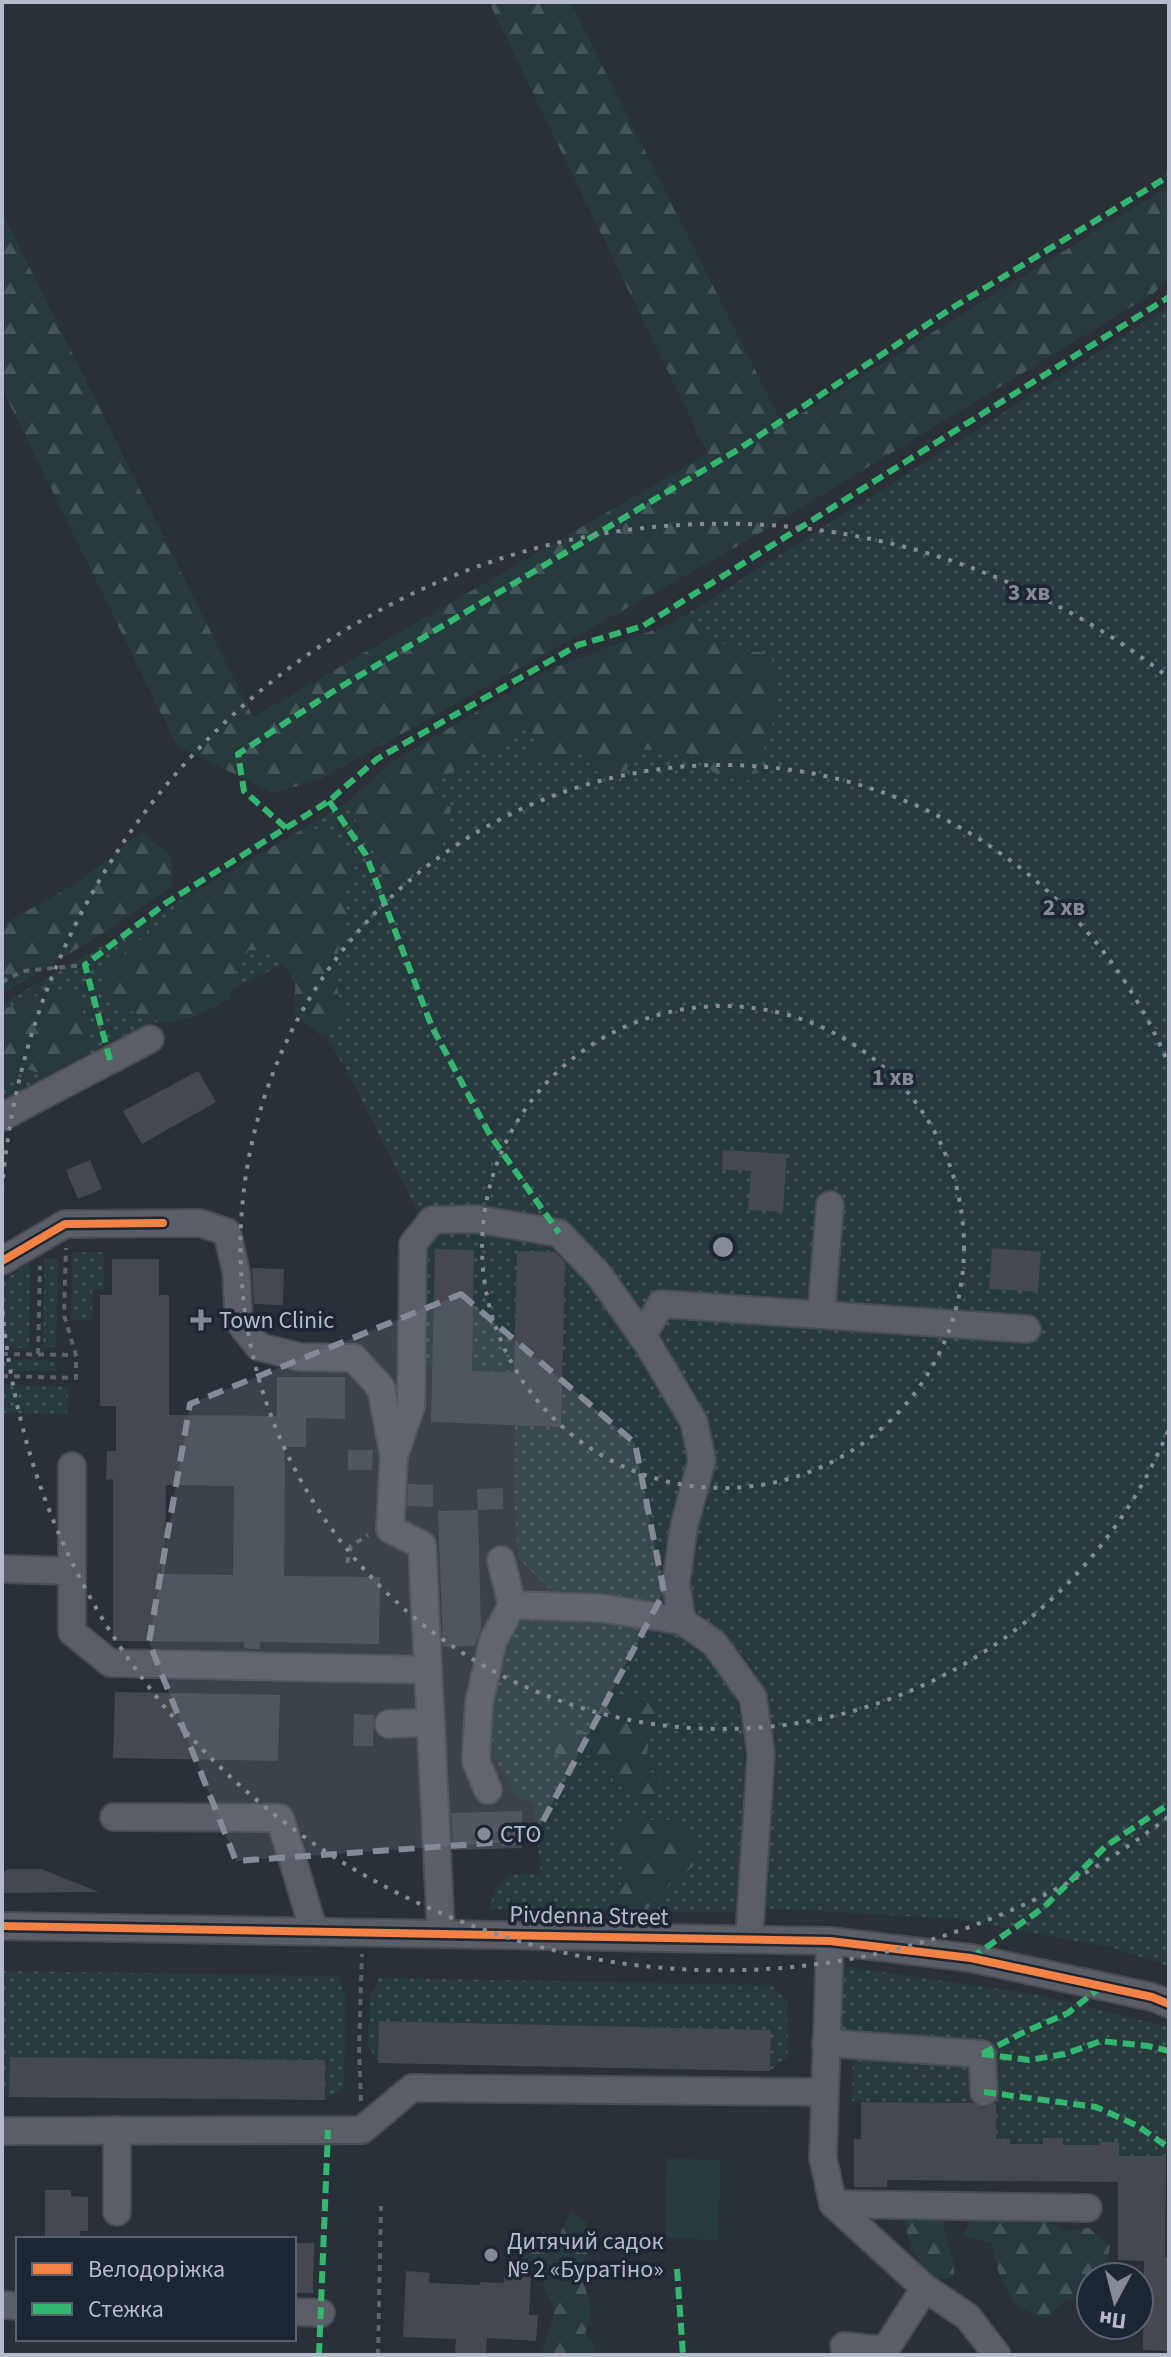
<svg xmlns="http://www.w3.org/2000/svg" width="1171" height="2357" viewBox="0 0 1171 2357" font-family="'Source Sans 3',sans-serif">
  <defs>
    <pattern id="green-dots" width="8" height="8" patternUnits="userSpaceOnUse" patternTransform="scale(2)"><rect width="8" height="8" fill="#273a3e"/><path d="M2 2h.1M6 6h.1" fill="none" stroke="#445559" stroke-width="1.8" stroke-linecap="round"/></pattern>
    <pattern id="forest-firs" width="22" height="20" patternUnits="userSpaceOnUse" patternTransform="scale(2)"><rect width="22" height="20" fill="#273a3e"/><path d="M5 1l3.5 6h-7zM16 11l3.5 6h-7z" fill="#445559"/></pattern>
  </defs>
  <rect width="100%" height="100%" fill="#2a3038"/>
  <g fill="url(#green-dots)">
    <path d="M 1169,307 L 1169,1966 L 1114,1948 L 958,1919 L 761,1908 L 765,1695 L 748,1660 L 705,1618 L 661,1602 L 551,1590 L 518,1558 L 514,1498 L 515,1425 L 561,1427 L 563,1374 L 432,1369 L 422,1359 L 421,1277 L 429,1234 L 355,1086 L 284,964 L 140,1032 L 2,1106 L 2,1004 L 310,825 L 349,801 L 389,764 L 545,671 L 673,623 Z"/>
    <path d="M 72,1252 L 104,1252 L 104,1289 L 92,1290 L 92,1321 L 71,1320 Z"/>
    <path d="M 45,1259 L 58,1259 L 56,1347 L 43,1347 Z"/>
    <path d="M 30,1262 L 29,1348 L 2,1347 L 2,1282 Z"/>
    <path d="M 2,1359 L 57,1361 L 56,1371 L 2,1370 Z"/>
    <path d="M 2,1384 L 68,1387 L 67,1414 L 2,1413 Z"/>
    <path d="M 520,1615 L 634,1621 L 676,1631 L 705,1653 L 733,1686 L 743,1731 L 747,1796 L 738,1913 L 489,1909 L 495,1890 L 508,1875 L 541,1874 L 533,1804 L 515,1794 L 495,1757 L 489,1718 L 502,1668 Z"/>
    <path d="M 840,1966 L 1034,1994 L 1169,2027 L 1169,2157 L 1119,2156 L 1118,2142 L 1100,2142 L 1099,2145 L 1063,2145 L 1063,2139 C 1040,2145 1018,2148 996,2139 L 995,2053 L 977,2041 L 840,2035 Z"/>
    <path d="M 2,1971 L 338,1976 L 346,1995 L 344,2087 L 325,2100 L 324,2060 L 10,2057 L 9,2097 L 2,2092 Z"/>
    <path d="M 379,1978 L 771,1985 L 787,2001 L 788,2057 L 770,2071 L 770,2030 L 380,2021 L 378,2063 L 368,2045 L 369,2000 Z"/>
    <path d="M 853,2053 L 968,2060 L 973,2071 L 973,2103 L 852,2101 Z"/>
  </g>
  <g fill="url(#forest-firs)">
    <path d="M 489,2 L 570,2 L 783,425 L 1169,186 L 1169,279 L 1154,293 L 740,545 L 321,779 L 274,793 L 177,746 L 2,388 L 2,212 L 253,717 L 708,454 Z"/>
    <path d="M 684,616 L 734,650 L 771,653 L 776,690 L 772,728 L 752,780 L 722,778 L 685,752 L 634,749 L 626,771 L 602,778 L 581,754 L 547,765 L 529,756 L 535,736 L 524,727 L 497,747 L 443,777 L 429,800 L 451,807 L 448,830 L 438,857 L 406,875 L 394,899 L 379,867 L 374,843 L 355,819 L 349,801 L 389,764 L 545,671 L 672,623 Z"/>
    <path d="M 310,825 L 338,842 L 357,872 L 342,889 L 348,916 L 338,947 L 337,984 L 342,1018 L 322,1037 L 294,1013 L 296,972 L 278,952 L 249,950 L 235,973 L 229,1000 C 199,1015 174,1031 139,1015 C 126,1010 114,997 102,989 L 106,969 L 155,927 L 216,879 Z"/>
    <path d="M 142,832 L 171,856 L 173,886 L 110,929 L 2,994 L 2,925 L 80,881 Z"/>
    <path d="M 41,994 L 75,994 C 87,1017 90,1031 85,1056 L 49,1077 L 25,1068 L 2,1078 L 2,1010 Z"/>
    <path d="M 602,1678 L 614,1683 L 628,1698 L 652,1700 L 658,1719 L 651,1727 L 645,1767 L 663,1781 L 654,1802 L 638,1798 L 613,1782 L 611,1767 L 583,1753 L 569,1762 L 556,1755 L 551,1734 L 574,1728 L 587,1733 L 594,1724 L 594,1694 Z"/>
    <path d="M 624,1815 L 650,1820 L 673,1820 L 695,1843 L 697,1863 L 657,1896 L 647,1910 L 625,1910 L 613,1893 L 627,1876 C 610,1853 615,1841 624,1815 Z"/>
    <path d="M 571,2212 L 586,2221 L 587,2254 L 580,2271 L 592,2310 L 585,2333 L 595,2348 L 593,2355 L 543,2355 L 542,2352 L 555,2310 L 544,2287 L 544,2274 L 521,2264 L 522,2251 L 545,2248 L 558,2248 L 561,2231 Z"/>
    <path d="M 905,2215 L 927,2217 L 944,2222 C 945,2245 956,2253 954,2277 L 934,2280 C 918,2260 905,2241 905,2215 Z"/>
    <path d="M 972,2217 L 1041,2218 L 1064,2231 L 1089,2228 L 1110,2246 L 1104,2277 L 1091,2277 L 1091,2292 L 1086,2298 L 1065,2300 L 1045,2319 L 1014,2304 L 998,2271 L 992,2244 L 963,2235 Z"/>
  </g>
  <path fill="#273a3e" d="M 667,2158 L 721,2160 L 718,2240 L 665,2238 Z"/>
  <g fill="#444950" fill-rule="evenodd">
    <path d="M 198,1071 L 216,1102 L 142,1144 L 123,1111 Z"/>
    <path d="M 723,1150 L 787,1154 L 783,1212 L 748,1210 L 751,1171 L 722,1170 Z"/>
    <path d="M 90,1160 L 102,1189 L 78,1199 L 66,1170 Z"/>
    <path d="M 992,1248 L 1041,1252 L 1038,1292 L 989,1289 Z"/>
    <path d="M 435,1249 L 474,1250 L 472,1371 L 514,1372 L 517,1251 L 555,1252 L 565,1262 L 561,1427 L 431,1422 Z"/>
    <path d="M 112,1259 L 159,1259 L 159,1295 L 169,1295 L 169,1415 L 277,1416 L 277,1377 L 345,1377 L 345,1419 L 306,1418 L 306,1447 L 285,1447 L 284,1576 L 380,1577 L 379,1644 L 260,1642 L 260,1649 L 244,1648 L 244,1642 L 113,1641 L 113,1479 L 106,1480 L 107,1451 L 116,1451 L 116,1406 L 100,1406 L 100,1295 L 112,1295 ZM 166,1485 L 234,1486 L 233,1575 L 165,1574 Z"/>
    <path d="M 252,1268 L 284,1269 L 283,1305 L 254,1304 Z"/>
    <path d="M 348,1450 L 373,1450 L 372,1470 L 348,1470 Z"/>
    <path d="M 408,1484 L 433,1485 L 433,1507 L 407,1506 Z"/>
    <path d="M 503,1488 L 503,1509 L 478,1510 L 477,1489 Z"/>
    <path d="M 478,1510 L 481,1629 L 475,1646 L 443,1647 L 438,1511 Z"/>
    <path d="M 115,1692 L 280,1695 L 278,1761 L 113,1758 Z"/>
    <path d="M 354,1714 L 374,1715 L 373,1746 L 353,1746 Z"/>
    <path d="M 522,1811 L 522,1848 L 453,1850 L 451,1813 Z"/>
    <path d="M 9,1869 L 41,1869 L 99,1892 L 2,1893 L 2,1873 Z"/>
    <path d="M 379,2021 L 771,2030 L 770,2071 L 378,2063 Z"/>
    <path d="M 10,2057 L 325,2060 L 325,2100 L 9,2097 Z"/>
    <path d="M 861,2102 L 973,2103 L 984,2108 L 996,2103 L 996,2139 L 1010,2139 L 1010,2144 L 1043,2144 L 1043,2138 L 1063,2138 L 1063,2145 L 1099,2145 L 1100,2142 L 1119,2142 L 1119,2156 L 1166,2156 L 1165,2257 L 1169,2257 L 1169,2351 L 1143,2350 L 1144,2261 L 1118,2260 L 1118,2182 L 887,2180 L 887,2187 L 854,2187 L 854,2139 L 861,2139 Z"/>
    <path d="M 45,2190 L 71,2190 L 71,2196 L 88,2197 L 88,2231 L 80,2231 L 80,2239 L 45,2239 Z"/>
    <path d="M 294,2243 L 314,2243 L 313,2293 L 294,2293 Z"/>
    <path d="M 406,2271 L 430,2273 L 429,2283 L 480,2285 L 480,2282 L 504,2283 L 505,2273 L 531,2275 L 529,2315 L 538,2315 L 536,2341 L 487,2338 L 486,2355 L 455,2355 L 456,2339 L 403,2337 Z"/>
  </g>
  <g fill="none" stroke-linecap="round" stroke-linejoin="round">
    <defs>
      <g id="minor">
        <path d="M 2,1117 L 150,1039"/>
        <path d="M 2,1261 L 65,1224 L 200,1223 L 227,1232 L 236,1272 L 239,1322 L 259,1347 L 301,1357 L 354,1358 L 381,1388 L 393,1451"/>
        <path d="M 821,1315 L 830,1205"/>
        <path d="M 642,1337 L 661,1304 L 1027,1329"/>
        <path d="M 2,1569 L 72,1571 L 72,1632 L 110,1663 L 428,1670"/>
        <path d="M 72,1571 L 72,1466"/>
        <path d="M 512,1605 L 601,1608 L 682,1621 L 714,1643 L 753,1697 L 761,1754 L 749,1939"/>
        <path d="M 389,1724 L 430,1722"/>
        <path d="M 488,1790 L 476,1761 L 479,1703 L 493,1641 L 512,1605 L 501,1560"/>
        <path d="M 114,1817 L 280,1818 L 314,1931"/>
        <path d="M 2,1926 L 830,1941 L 971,1958 L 1152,1997 L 1169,2004"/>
        <path d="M 441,1933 L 422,1545 L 390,1529 L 394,1456 L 411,1406 L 413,1244 L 432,1220 L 476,1219 L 559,1233 L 599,1275 L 648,1344 L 694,1422 L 702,1460 L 684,1526 L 676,1584 L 682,1621"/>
        <path d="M 830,1941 L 823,2158 L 833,2204 L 925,2288 L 968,2317 L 997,2355"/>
        <path d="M 826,2043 L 982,2054 L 984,2092"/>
        <path d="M 2,2131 L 362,2130 L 412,2088 L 824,2092"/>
        <path d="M 833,2204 L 1088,2208"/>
        <path d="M 117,2212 L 117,2130"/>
        <path d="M 2,2305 L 18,2306"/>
        <path d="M 294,2312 L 321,2313"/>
        <path d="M 844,2346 L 885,2350 L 925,2288"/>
      </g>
    </defs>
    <use href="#minor" stroke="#484c53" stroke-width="30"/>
    <g stroke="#5d636a" stroke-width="4" stroke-dasharray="6 6" stroke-linecap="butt">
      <path d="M 2,982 L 23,971 L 85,965"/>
      <path d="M 2,1354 L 76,1355"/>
      <path d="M 38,1354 L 40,1266"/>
      <path d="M 2,1376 L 76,1378 L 76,1355 L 64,1315 L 66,1248"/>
      <path d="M 347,1563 L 351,1546 L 368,1535"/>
      <path d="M 361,2101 L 359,2048 L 362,1954"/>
      <path d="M 378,2355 L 381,2206"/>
    </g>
    <use href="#minor" stroke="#5a5e66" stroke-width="26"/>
    <g stroke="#33b770" stroke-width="6" stroke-dasharray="12 6" stroke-linecap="butt">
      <path d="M 329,801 L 366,855 L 432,1027 L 490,1135 L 559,1233"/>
      <path d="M 286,828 L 244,791 L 238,754 L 332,692 L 739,449 L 952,308 L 1169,176"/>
      <path d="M 110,1060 L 85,965 L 166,903 L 329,801 L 377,759 L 578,645 L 643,626 L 1169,297"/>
      <path d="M 971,1958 L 1043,1908 L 1106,1846 L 1169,1804"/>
      <path d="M 982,2054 L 1029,2060 L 1065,2054 L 1101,2041 L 1148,2046 L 1169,2051"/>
      <path d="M 982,2054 L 1020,2034 L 1068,2013 L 1102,1986"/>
      <path d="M 984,2092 L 1096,2107 L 1138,2126 L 1169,2148"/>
      <path d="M 677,2269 L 683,2355"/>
      <path d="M 319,2355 L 328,2130"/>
    </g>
    <defs>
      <g id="cycleway">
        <path d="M 2,1261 L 65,1224 L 163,1223"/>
        <path d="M 2,1926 L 830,1941 L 971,1958 L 1152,1997 L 1169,2004"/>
      </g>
    </defs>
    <use href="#cycleway" stroke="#1d2633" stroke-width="13"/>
    <use href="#cycleway" stroke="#f48246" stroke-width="8"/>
  </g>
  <path fill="#848b96" fill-opacity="0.2" stroke="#848b96" stroke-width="6" stroke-dasharray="16 10" stroke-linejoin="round" d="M 461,1294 L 635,1443 L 664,1592 L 533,1840 L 236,1861 L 149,1642 L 190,1404 Z"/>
  <g fill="none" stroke="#848b96" stroke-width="4" stroke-dasharray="4 8">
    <circle cx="723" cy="1247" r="241"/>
    <path d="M1168 1431A482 482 0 1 1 1168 1063"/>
    <path d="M1168 1817A723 723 0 0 1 2 1304M2 1190A723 723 0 0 1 1168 677"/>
  </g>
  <g fill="#848b96" stroke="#1d2633" stroke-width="3">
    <path d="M197 1308h8v8h8v8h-8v8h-8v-8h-8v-8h8z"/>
    <circle cx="484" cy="1834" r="8"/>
    <circle cx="491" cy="2255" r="8"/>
  </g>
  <g text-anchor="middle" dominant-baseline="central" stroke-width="7" stroke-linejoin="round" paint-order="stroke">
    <g font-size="24" fill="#b4bcc9" stroke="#1d2633" text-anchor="start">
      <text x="219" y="1320">Town Clinic</text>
      <text x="500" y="1834">СТО</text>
      <text x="507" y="2241">Дитячий садок<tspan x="507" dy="28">№ 2 «Буратіно»</tspan></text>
    </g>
    <g font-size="24" fill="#b4bcc9" stroke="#1d2633">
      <text transform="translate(589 1916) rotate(1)">Pivdenna Street</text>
    </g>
  </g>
  <circle cx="723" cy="1247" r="12" fill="#848b96" stroke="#1d2633" stroke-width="4"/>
  <g font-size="24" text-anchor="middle" font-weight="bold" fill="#848b96" stroke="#1d2633" stroke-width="7" stroke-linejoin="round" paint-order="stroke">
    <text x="1029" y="600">3 хв</text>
    <text x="1064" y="915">2 хв</text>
    <text x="893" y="1085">1 хв</text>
  </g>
  <rect width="1171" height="2357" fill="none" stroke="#b4bcc9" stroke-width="8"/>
  <rect x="16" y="2237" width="280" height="104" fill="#1d2633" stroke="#59626f" stroke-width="2"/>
  <rect x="32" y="2263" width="40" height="12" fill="#f48246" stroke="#59626f" stroke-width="2"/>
  <text x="88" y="2277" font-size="24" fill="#b4bcc9">Велодоріжка</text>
  <rect x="32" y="2303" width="40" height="12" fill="#33b770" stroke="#59626f" stroke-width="2"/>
  <text x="88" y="2317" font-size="24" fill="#b4bcc9">Стежка</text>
  <g transform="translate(1115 2301) rotate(187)"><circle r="38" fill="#1d2633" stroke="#59626f" stroke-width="2"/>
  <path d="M0-6L14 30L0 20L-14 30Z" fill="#848b96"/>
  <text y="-12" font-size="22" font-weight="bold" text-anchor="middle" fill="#b4bcc9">Пн</text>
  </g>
</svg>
